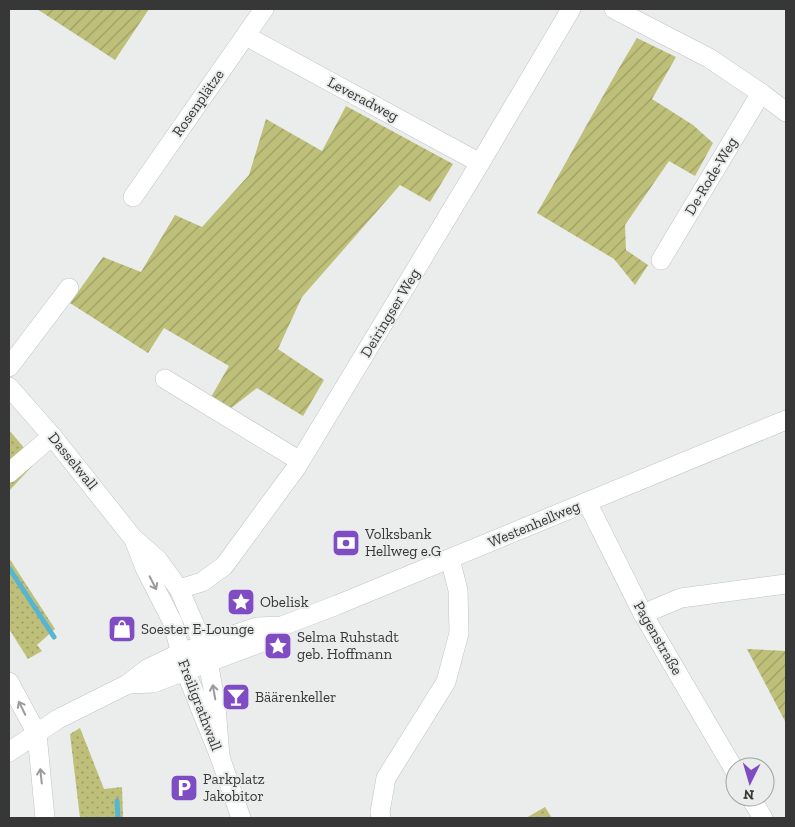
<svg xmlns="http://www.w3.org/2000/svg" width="795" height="827" viewBox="0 0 795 827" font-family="'Zilla Slab',serif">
  <defs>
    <pattern id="grass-dots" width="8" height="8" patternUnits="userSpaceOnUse" patternTransform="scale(1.25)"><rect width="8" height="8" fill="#bec07a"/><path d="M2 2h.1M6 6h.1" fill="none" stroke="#9b9d65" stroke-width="1.8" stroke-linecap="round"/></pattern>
    <pattern id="garden-furrows" width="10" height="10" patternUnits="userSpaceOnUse" patternTransform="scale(1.25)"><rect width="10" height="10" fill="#bec07a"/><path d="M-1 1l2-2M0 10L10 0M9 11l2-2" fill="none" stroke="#9b9d65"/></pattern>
  </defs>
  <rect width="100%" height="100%" fill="#eaedec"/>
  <g fill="url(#grass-dots)">
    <path d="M 9,430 L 36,462 L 9,491 Z"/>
    <path d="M 9,558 L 55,629 L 37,645 L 42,651 L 28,659 L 9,629 Z"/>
    <path d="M 80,728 L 104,789 L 122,787 L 123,818 L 80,818 L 70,734 Z"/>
    <path d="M 545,807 L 552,818 L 526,818 Z"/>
  </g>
  <g fill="url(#garden-furrows)">
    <path d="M 37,9 L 149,9 L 115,60 Z"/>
    <path d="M 637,38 L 676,57 L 652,99 L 693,125 L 713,143 L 695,176 L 669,161 L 625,225 L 626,250 L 648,265 L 635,285 L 614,259 L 537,213 C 571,155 602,95 637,38 Z"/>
    <path d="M 346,106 L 453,164 L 430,202 L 400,185 L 302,297 L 278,349 L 324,380 L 303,416 L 257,388 L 230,409 L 211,397 L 229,366 L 164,328 L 148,353 L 70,303 L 103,257 L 141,272 L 175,215 L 202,227 L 249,175 L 266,119 L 322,151 Z"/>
    <path d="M 747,649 L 786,651 L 786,723 Z"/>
  </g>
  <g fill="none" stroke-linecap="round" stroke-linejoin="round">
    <g stroke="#56b6d1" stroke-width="5">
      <path d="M 9,568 L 54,637"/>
      <path d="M 117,801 L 118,818"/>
    </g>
    <defs>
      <g id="minor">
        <path d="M 614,9 L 709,58 L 761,93 L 786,112"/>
        <path d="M 246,36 L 480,163"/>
        <path d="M 133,197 L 264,9"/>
        <path d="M 661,260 L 761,93"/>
        <path d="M 9,367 L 69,288"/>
        <path d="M 165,379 L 300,461"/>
        <path d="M 9,387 L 52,436 L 133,538 L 158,560 L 179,589 L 203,644 L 208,661 L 216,706 L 220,757"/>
        <path d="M 9,473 L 52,436"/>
        <path d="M 587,502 L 643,614 L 735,771"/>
        <path d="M 135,542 L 145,568 L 173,623 L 185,670 L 220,757 L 241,818"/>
        <path d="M 179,589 L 202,582 L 224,566 L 296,468 L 480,163 L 571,9"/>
        <path d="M 643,614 L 681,598 L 786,584"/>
        <path d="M 9,682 L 37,734 L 45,818"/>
        <path d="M 128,684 L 153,683 L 262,642 L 282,626"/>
        <path d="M 9,752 L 58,719 L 128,684 L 147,669 L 180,653 L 257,627 L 282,626 L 337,605 L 786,420"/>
        <path d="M 750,797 L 763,818"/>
        <path d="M 381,818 L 380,812 L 386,778 L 446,682 L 459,633 L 458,590 L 450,559"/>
      </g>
    </defs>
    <use href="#minor" stroke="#bfc3c1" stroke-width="20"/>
    <use href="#minor" stroke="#fff" stroke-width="19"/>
  </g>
  <defs><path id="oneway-shaft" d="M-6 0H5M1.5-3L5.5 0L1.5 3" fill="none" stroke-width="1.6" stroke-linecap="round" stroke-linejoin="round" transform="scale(1.25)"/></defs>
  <g stroke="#9a9b9a">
    <use href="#oneway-shaft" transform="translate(153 583) rotate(63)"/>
    <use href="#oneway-shaft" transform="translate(214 692) rotate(-100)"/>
    <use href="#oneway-shaft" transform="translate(22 708) rotate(-116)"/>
    <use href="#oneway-shaft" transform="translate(41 776) rotate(-96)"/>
  </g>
  <defs>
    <symbol id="bank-square" viewBox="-11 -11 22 22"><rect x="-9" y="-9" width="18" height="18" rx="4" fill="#804cc4" stroke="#eaedec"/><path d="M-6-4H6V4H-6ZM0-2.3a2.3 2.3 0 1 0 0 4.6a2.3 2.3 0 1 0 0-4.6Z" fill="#fff"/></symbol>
    <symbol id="sight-square" viewBox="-11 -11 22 22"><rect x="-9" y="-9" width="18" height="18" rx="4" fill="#804cc4" stroke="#eaedec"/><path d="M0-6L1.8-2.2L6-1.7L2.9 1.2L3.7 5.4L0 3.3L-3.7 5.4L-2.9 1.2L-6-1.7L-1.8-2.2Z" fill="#fff"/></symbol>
    <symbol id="shop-square" viewBox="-11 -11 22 22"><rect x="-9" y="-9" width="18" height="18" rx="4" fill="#804cc4" stroke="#eaedec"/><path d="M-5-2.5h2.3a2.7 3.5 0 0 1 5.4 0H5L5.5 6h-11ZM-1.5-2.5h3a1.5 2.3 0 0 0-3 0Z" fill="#fff"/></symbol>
    <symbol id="bar-square" viewBox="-11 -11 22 22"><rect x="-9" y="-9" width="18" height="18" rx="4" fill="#804cc4" stroke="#eaedec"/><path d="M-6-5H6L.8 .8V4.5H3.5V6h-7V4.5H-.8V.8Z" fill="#fff"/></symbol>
    <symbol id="parking-square" viewBox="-11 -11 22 22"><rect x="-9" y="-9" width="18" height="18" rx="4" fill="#804cc4" stroke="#eaedec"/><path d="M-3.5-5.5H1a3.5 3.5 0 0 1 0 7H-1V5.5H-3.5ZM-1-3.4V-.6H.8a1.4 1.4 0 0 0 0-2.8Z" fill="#fff"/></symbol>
  </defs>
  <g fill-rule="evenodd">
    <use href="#bank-square" x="330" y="527" width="32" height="32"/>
    <use href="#sight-square" x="225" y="586" width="32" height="32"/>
    <use href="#shop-square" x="106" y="613" width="32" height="32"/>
    <use href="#sight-square" x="262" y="630" width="32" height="32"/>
    <use href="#bar-square" x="220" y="681" width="32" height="32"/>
    <use href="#parking-square" x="168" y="772" width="32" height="32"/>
  </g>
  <g text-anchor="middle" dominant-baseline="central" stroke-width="4" stroke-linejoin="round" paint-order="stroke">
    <g font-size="15" fill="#363736" stroke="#eaedec">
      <text transform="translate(363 99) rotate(28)">Leveradweg</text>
      <text transform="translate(198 103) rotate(-55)">Rosenplätze</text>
      <text transform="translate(711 176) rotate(-59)">De-Rode-Weg</text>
      <text transform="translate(390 313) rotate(-59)">Deiringser Weg</text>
      <text transform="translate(73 461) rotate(51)">Dasselwall</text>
      <text transform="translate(534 524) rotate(-23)">Westenhellweg</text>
      <text transform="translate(658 638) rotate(60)">Pagenstraße</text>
      <text transform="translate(200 705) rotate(69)">Freiligrathwall</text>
    </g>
    <g font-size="15" fill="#363736" stroke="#eaedec" text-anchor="start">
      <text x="365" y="534">Volksbank<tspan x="365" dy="17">Hellweg e.G</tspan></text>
      <text x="260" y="602">Obelisk</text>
      <text x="141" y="629">Soester E-Lounge</text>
      <text x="297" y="637">Selma Ruhstadt<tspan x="297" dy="17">geb. Hoffmann</tspan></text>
      <text x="255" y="697">Bäärenkeller</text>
      <text x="203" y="779">Parkplatz<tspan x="203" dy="17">Jakobitor</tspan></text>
    </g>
  </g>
  <rect width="795" height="827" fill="none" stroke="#363736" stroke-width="20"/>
  <g transform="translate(750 782) rotate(185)"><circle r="24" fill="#eaedec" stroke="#a2a4a3"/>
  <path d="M0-4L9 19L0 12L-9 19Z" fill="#804cc4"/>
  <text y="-8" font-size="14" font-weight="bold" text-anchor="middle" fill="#363736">N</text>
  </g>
</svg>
